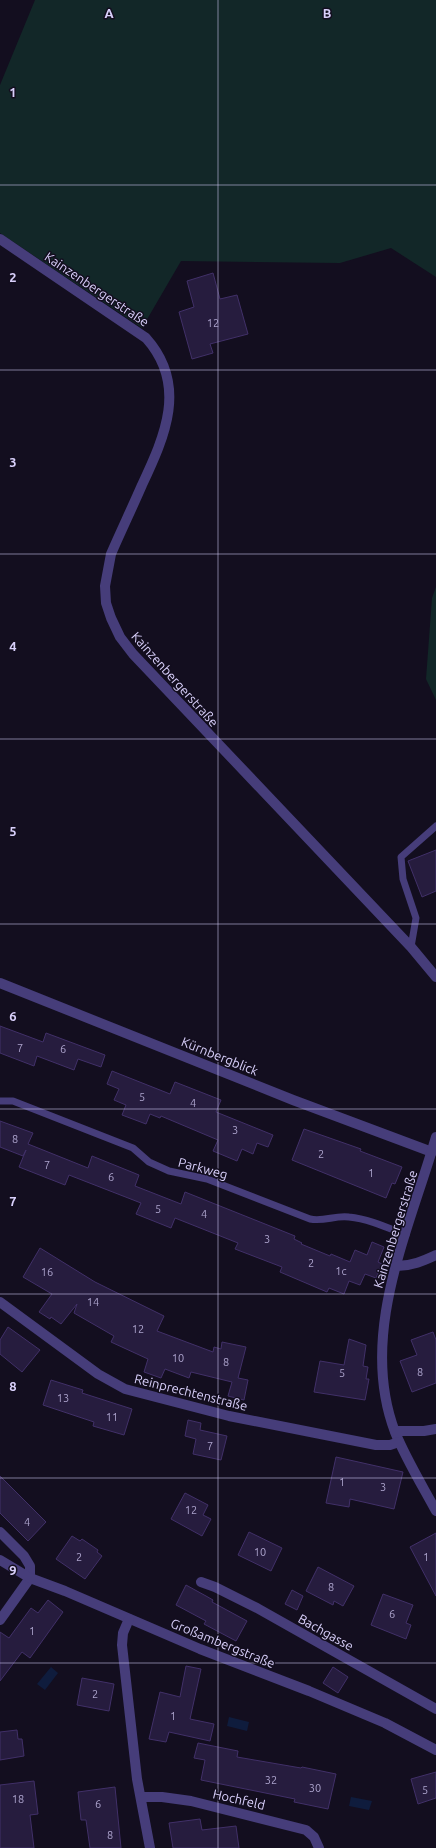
<svg xmlns="http://www.w3.org/2000/svg" width="436" height="1848" viewBox="0 0 436 1848" font-family="Ubuntu,sans-serif">
  <rect width="100%" height="100%" fill="#130e1f"/>
  <g fill="#122728">
    <path d="M 35,0 L 436,0 L 436,277 L 391,248 L 340,263 L 181,261 L 142,328 L 0,233 L 0,85 Z"/>
    <path d="M 436,587 L 436,700 L 426,679 L 432,598 Z"/>
  </g>
  <g fill="#0f1c3d">
    <path d="M 51,1667 L 58,1673 L 45,1690 L 37,1684 Z"/>
    <path d="M 229,1717 L 249,1722 L 247,1731 L 227,1726 Z"/>
    <path d="M 351,1797 L 372,1801 L 369,1810 L 349,1806 Z"/>
  </g>
  <g fill="#261c3e" stroke="#413068">
    <path d="M 213,273 L 220,299 L 237,295 L 248,334 L 210,344 L 213,353 L 192,359 L 179,312 L 194,307 L 187,281 Z"/>
    <path d="M 436,850 L 436,891 L 422,897 L 408,861 Z"/>
    <path d="M 0,1026 L 43,1042 L 46,1033 L 105,1055 L 101,1067 L 78,1059 L 74,1070 L 37,1056 L 34,1066 L 0,1053 Z"/>
    <path d="M 112,1071 L 170,1094 L 175,1082 L 221,1100 L 216,1112 L 273,1135 L 268,1147 L 257,1143 L 253,1154 L 242,1149 L 237,1161 L 213,1151 L 218,1140 L 161,1116 L 160,1118 L 150,1114 L 146,1124 L 122,1115 L 126,1105 L 114,1100 L 119,1089 L 107,1084 Z"/>
    <path d="M 0,1121 L 33,1133 L 28,1144 L 88,1168 L 92,1156 L 139,1175 L 135,1186 L 181,1204 L 185,1192 L 295,1236 L 294,1239 L 302,1243 L 301,1244 L 330,1256 L 331,1254 L 350,1262 L 355,1250 L 367,1255 L 372,1242 L 384,1247 L 378,1262 L 382,1264 L 376,1278 L 365,1274 L 360,1285 L 349,1281 L 344,1294 L 329,1288 L 327,1292 L 280,1272 L 282,1267 L 235,1249 L 238,1243 L 175,1218 L 171,1228 L 136,1214 L 141,1203 L 69,1175 L 65,1185 L 19,1167 L 26,1150 L 23,1156 L 0,1147 Z"/>
    <path d="M 304,1129 L 361,1149 L 360,1151 L 402,1167 L 395,1184 L 392,1183 L 386,1198 L 292,1160 Z"/>
    <path d="M 40,1248 L 95,1282 L 164,1316 L 157,1331 L 213,1352 L 214,1347 L 221,1349 L 222,1342 L 246,1347 L 238,1378 L 248,1380 L 244,1400 L 228,1396 L 232,1382 L 191,1372 L 189,1378 L 165,1369 L 161,1378 L 144,1372 L 148,1359 L 111,1342 L 114,1336 L 74,1313 L 77,1304 L 61,1324 L 51,1317 L 50,1319 L 39,1312 L 52,1294 L 23,1277 Z"/>
    <path d="M 8,1327 L 40,1350 L 22,1372 L 0,1354 L 0,1340 Z"/>
    <path d="M 433,1332 L 436,1340 L 436,1383 L 412,1392 L 400,1361 L 417,1355 L 411,1340 Z"/>
    <path d="M 349,1339 L 366,1345 L 363,1366 L 368,1367 L 366,1379 L 369,1379 L 365,1400 L 314,1392 L 320,1361 L 344,1365 Z"/>
    <path d="M 51,1380 L 83,1390 L 82,1393 L 132,1409 L 124,1435 L 93,1426 L 94,1422 L 43,1405 Z"/>
    <path d="M 188,1420 L 201,1423 L 200,1430 L 227,1436 L 221,1460 L 193,1454 L 196,1439 L 185,1436 Z"/>
    <path d="M 336,1457 L 403,1472 L 394,1509 L 350,1499 L 349,1507 L 326,1503 Z"/>
    <path d="M 0,1476 L 46,1522 L 28,1541 L 0,1513 Z"/>
    <path d="M 185,1493 L 208,1505 L 203,1515 L 211,1519 L 202,1536 L 171,1519 Z"/>
    <path d="M 249,1532 L 282,1548 L 271,1571 L 238,1555 Z"/>
    <path d="M 436,1533 L 436,1596 L 410,1547 Z"/>
    <path d="M 72,1536 L 80,1541 L 82,1539 L 98,1550 L 97,1552 L 102,1556 L 85,1579 L 56,1559 Z"/>
    <path d="M 318,1567 L 354,1586 L 343,1606 L 334,1601 L 333,1605 L 306,1591 Z"/>
    <path d="M 186,1585 L 206,1596 L 213,1600 L 212,1602 L 247,1621 L 236,1641 L 204,1624 L 206,1621 L 176,1605 Z"/>
    <path d="M 292,1590 L 303,1596 L 297,1610 L 285,1604 Z"/>
    <path d="M 383,1594 L 413,1605 L 406,1623 L 411,1625 L 406,1639 L 371,1625 Z"/>
    <path d="M 48,1600 L 63,1612 L 30,1658 L 22,1652 L 0,1681 L 0,1632 L 9,1638 L 31,1608 L 38,1613 Z"/>
    <path d="M 186,1666 L 201,1669 L 190,1719 L 214,1724 L 210,1741 L 169,1732 L 166,1742 L 149,1739 L 160,1692 L 180,1697 Z"/>
    <path d="M 333,1667 L 348,1677 L 338,1693 L 323,1683 Z"/>
    <path d="M 82,1678 L 114,1684 L 109,1711 L 77,1705 Z"/>
    <path d="M 17,1730 L 18,1739 L 22,1739 L 24,1756 L 0,1760 L 0,1732 Z"/>
    <path d="M 198,1743 L 238,1751 L 237,1757 L 301,1768 L 302,1767 L 336,1774 L 328,1809 L 294,1802 L 295,1799 L 201,1780 L 205,1760 L 194,1758 Z"/>
    <path d="M 436,1772 L 436,1798 L 418,1804 L 411,1779 Z"/>
    <path d="M 34,1781 L 38,1814 L 30,1815 L 34,1848 L 0,1848 L 0,1785 Z"/>
    <path d="M 115,1787 L 121,1848 L 90,1848 L 86,1820 L 81,1820 L 78,1792 Z"/>
    <path d="M 200,1819 L 202,1830 L 236,1826 L 239,1848 L 173,1848 L 169,1823 Z"/>
  </g>
  <g fill="none" stroke-linecap="round" stroke-linejoin="round">
    <g stroke="#463d7a" stroke-width="7">
      <path d="M 411,947 L 416,918 L 403,879 L 401,857 L 436,826"/>
      <path d="M 0,1101 L 13,1101 L 36,1110 L 133,1148 L 149,1162 L 169,1171 L 207,1179 L 310,1219 C 324,1222 335,1215 349,1217 C 369,1219 388,1228 406,1235"/>
    </g>
    <g stroke="#463d7a" stroke-width="10">
      <path d="M 0,239 L 146,338 C 188,385 165,436 142,485 C 132,508 121,531 111,554 L 105,586 L 106,603 L 111,618 L 120,637 L 133,654 L 411,947 L 436,977"/>
      <path d="M 0,983 L 293,1100 L 432,1152"/>
      <path d="M 436,1137 C 409,1230 358,1335 395,1432 C 406,1459 422,1485 436,1511"/>
      <path d="M 397,1266 C 412,1266 423,1261 436,1255"/>
      <path d="M 0,1302 L 98,1374 L 125,1389 L 229,1416 L 376,1445 L 390,1445 L 399,1442"/>
      <path d="M 395,1431 L 424,1431 L 436,1429"/>
      <path d="M 0,1532 L 24,1556 L 30,1566 L 30,1578 L 0,1620"/>
      <path d="M 0,1560 L 30,1578 L 65,1591 L 200,1649 L 309,1691 L 385,1723 L 436,1750"/>
      <path d="M 201,1582 L 215,1587 L 257,1608 L 436,1709"/>
      <path d="M 129,1619 L 123,1633 L 122,1645 L 137,1779 L 150,1848"/>
      <path d="M 141,1797 L 162,1797 L 191,1801 L 306,1830 L 314,1837 L 319,1848"/>
    </g>
  </g>
  <path fill="none" stroke="#d9d0fb" stroke-width="1" stroke-opacity="0.55" d="M 218,0 L 218,1848M 0,185 L 436,185M 0,370 L 436,370M 0,554 L 436,554M 0,739 L 436,739M 0,924 L 436,924M 0,1109 L 436,1109M 0,1294 L 436,1294M 0,1478 L 436,1478M 0,1663 L 436,1663"/>
  <g text-anchor="middle" dominant-baseline="central" stroke-width="3" stroke-linejoin="round" paint-order="stroke">
    <g font-size="11" fill="#aca3cc">
      <text x="213" y="323">12</text>
      <text x="20" y="1048">7</text>
      <text x="63" y="1049">6</text>
      <text x="142" y="1097">5</text>
      <text x="193" y="1103">4</text>
      <text x="235" y="1130">3</text>
      <text x="15" y="1139">8</text>
      <text x="321" y="1154">2</text>
      <text x="47" y="1165">7</text>
      <text x="371" y="1173">1</text>
      <text x="111" y="1177">6</text>
      <text x="158" y="1209">5</text>
      <text x="204" y="1214">4</text>
      <text x="267" y="1239">3</text>
      <text x="311" y="1263">2</text>
      <text x="341" y="1271">1c</text>
      <text x="47" y="1272">16</text>
      <text x="93" y="1302">14</text>
      <text x="138" y="1329">12</text>
      <text x="178" y="1358">10</text>
      <text x="226" y="1362">8</text>
      <text x="420" y="1372">8</text>
      <text x="342" y="1373">5</text>
      <text x="63" y="1398">13</text>
      <text x="112" y="1417">11</text>
      <text x="210" y="1446">7</text>
      <text x="342" y="1482">1</text>
      <text x="383" y="1487">3</text>
      <text x="191" y="1510">12</text>
      <text x="27" y="1522">4</text>
      <text x="260" y="1552">10</text>
      <text x="79" y="1557">2</text>
      <text x="426" y="1557">1</text>
      <text x="331" y="1587">8</text>
      <text x="392" y="1614">6</text>
      <text x="32" y="1631">1</text>
      <text x="95" y="1694">2</text>
      <text x="173" y="1716">1</text>
      <text x="271" y="1780">32</text>
      <text x="315" y="1788">30</text>
      <text x="425" y="1790">5</text>
      <text x="18" y="1799">18</text>
      <text x="98" y="1804">6</text>
      <text x="110" y="1835">8</text>
    </g>
    <g font-size="13" fill="#d9d0fb" stroke="#130e1f">
      <text transform="translate(97 289) rotate(34)">Kainzenbergerstraße</text>
      <text transform="translate(175 679) rotate(48)">Kainzenbergerstraße</text>
      <text transform="translate(220 1056) rotate(22)">Kürnbergblick</text>
      <text transform="translate(203 1168) rotate(15)">Parkweg</text>
      <text transform="translate(395 1229) rotate(-73)">Kainzenbergerstraße</text>
      <text transform="translate(191 1392) rotate(14)">Reinprechtenstraße</text>
      <text transform="translate(326 1632) rotate(29)">Bachgasse</text>
      <text transform="translate(223 1643) rotate(22)">Großambergstraße</text>
      <text transform="translate(239 1799) rotate(13)">Hochfeld</text>
    </g>
  </g>
  <g font-size="13" text-anchor="middle" font-weight="bold" fill="#d9d0fb" stroke="#130e1f" stroke-width="3" stroke-linejoin="round" paint-order="stroke">
    <text x="109" y="18">A</text>
    <text x="327" y="18">B</text>
    <text x="13" y="97">1</text>
    <text x="13" y="282">2</text>
    <text x="13" y="467">3</text>
    <text x="13" y="651">4</text>
    <text x="13" y="836">5</text>
    <text x="13" y="1021">6</text>
    <text x="13" y="1206">7</text>
    <text x="13" y="1391">8</text>
    <text x="13" y="1575">9</text>
  </g>
</svg>
